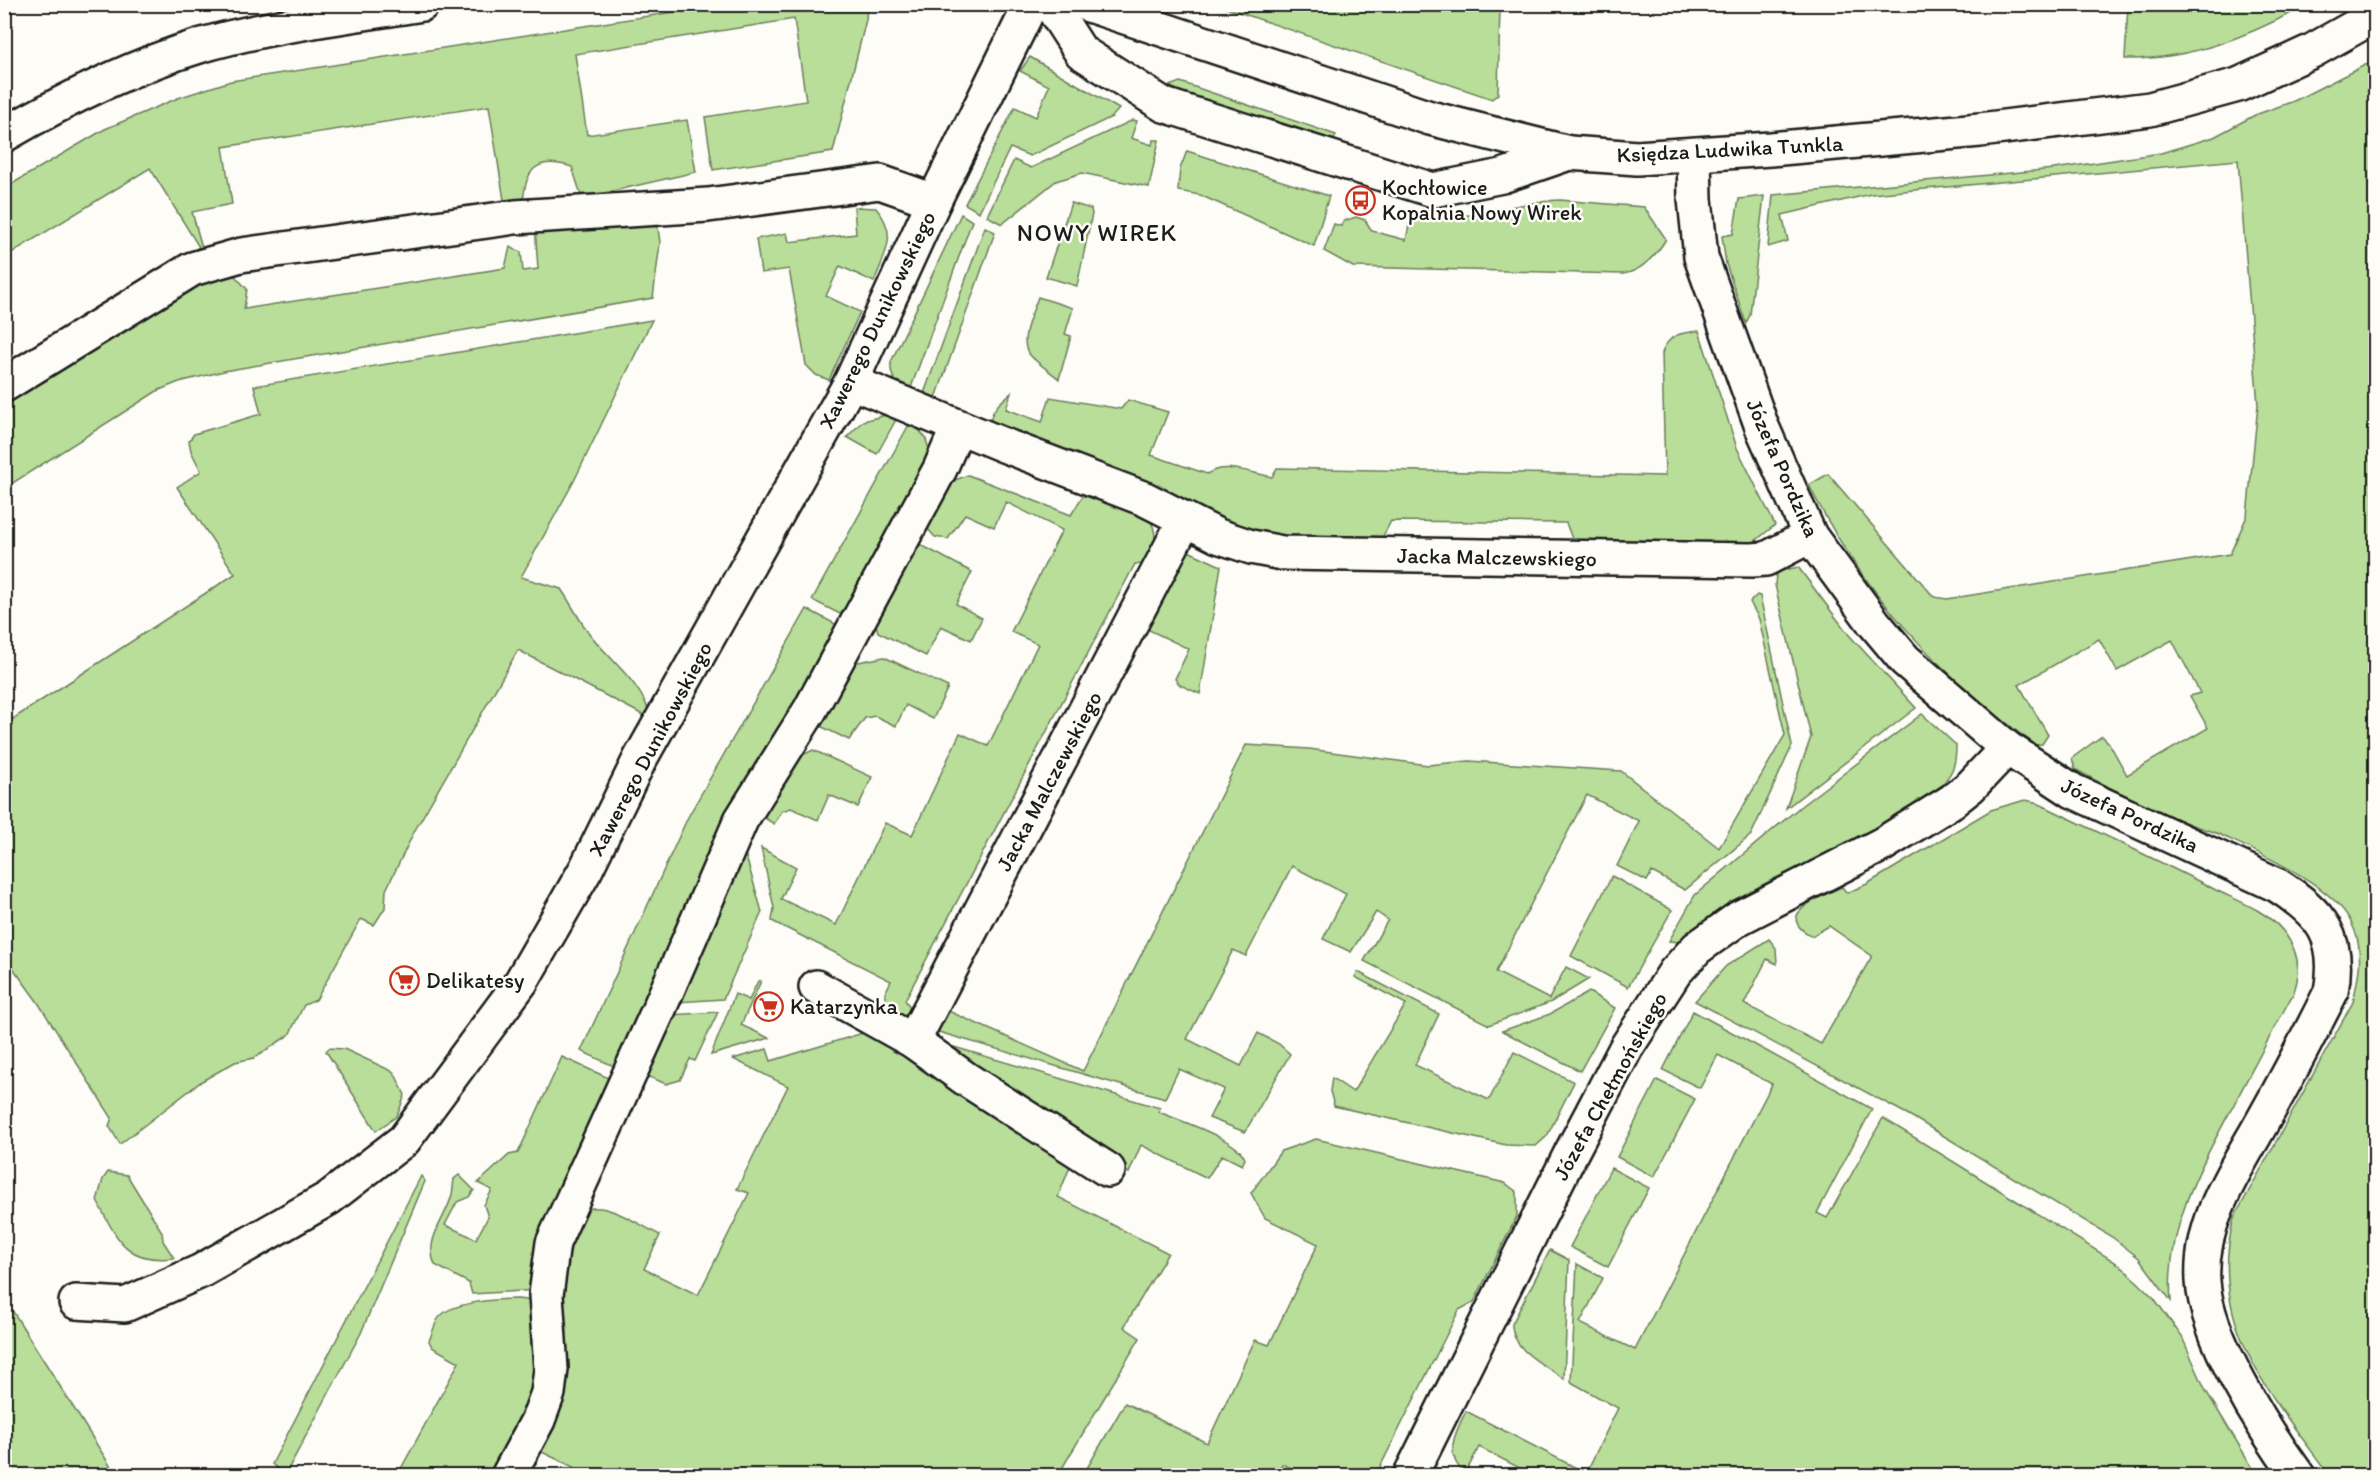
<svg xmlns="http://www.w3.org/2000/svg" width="2380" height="1480" viewBox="0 0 2380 1480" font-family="Itim,sans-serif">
  <rect width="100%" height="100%" fill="#fdfcf7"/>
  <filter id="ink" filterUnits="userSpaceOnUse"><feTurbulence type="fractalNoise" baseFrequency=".0167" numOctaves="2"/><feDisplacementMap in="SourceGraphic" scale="12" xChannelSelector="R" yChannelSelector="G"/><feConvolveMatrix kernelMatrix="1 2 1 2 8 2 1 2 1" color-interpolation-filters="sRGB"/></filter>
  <g filter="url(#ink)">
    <g fill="#b8de99" stroke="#6a7d5a" stroke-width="1.5">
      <path d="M 719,5 L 867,5 L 866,20 L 833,152 L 713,170 L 705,117 L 806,101 L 794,19 L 575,54 L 587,135 L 687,120 L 696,172 L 582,198 L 572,167 C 536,156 525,169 523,204 L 504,200 L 489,106 L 223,147 L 232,204 L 192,212 L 203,251 L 113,300 L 199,247 L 150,168 L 5,257 L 5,188 L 105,129 L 178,98 L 231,81 Z"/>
      <path d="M 1218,5 L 1500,5 L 1498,94 L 1492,99 Z"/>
      <path d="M 2128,5 L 2128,4 L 2306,5 C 2250,36 2190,60 2125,59 Z"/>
      <path d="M 1030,57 L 1119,109 L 1112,117 L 1030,156 L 1010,148 L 979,212 L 965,204 L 1015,107 L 1036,117 L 1049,86 L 1020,71 Z"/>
      <path d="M 2375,60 L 2376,1475 L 2330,1476 C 2271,1395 2206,1324 2234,1218 L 2353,1002 C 2359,975 2365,949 2351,922 C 2332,884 2259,853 2221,835 C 2208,829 2194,827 2182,821 C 2146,805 2109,789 2075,769 L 2072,758 L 2102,736 L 2109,743 L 2127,775 L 2208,728 L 2190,696 L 2200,693 L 2172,640 L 2117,671 L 2099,639 L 2019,685 L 2048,735 L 2042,744 L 2036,745 C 1942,679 1859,588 1809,485 L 1828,474 L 1934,597 L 1947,599 L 2230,554 L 2247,516 L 2258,405 L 2238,160 L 1871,194 L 1782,215 L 1788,241 L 1768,247 L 1773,195 L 2054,169 L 2161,153 L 2214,137 L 2255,115 L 2294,101 Z"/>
      <path d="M 1180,82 L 1336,135 L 1333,142 L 1182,92 L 1169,86 Z"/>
      <path d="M 1133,120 L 1137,121 L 1131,138 L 1152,145 L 1153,140 L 1159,140 L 1149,187 L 1082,173 L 1056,181 L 1002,224 L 987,216 L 1014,160 L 1031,168 Z"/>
      <path d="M 1187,151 L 1329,196 L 1314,246 L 1200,195 L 1178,191 L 1180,169 Z"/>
      <path d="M 1764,196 L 1750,315 L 1746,323 L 1726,264 L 1722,236 L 1733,234 L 1739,199 Z"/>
      <path d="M 1560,200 L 1644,207 L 1666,239 C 1657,254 1641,272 1623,274 L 1353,267 L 1324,251 L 1334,224 L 1341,226 L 1344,221 L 1356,217 L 1365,220 L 1372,231 L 1406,240 L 1411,216 C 1461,225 1510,202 1560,200 Z"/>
      <path d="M 1071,203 L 1091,209 L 1092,214 L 1077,286 L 1046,277 Z"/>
      <path d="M 854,207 L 876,208 C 899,235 885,253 874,282 L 840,266 L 826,296 L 860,312 L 829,380 L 816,375 L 806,365 L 789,269 L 761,273 L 756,239 L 787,233 L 789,242 L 856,234 Z"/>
      <path d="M 961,214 L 972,221 L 909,393 C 896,384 890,378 891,362 Z"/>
      <path d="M 645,221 L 658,228 L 660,243 L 653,298 L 224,371 L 179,382 L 157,391 L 5,488 L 5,400 L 208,274 L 235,276 L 247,289 L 244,309 L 505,268 L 510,247 L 521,252 L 523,271 L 538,269 L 535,225 Z"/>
      <path d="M 985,227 L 995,232 L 936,398 L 934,401 L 922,399 Z"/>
      <path d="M 1038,297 L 1073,308 L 1065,334 L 1071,336 L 1059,379 C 1050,371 1038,364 1030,355 C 1017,342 1033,312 1038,297 Z"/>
      <path d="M 652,320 L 574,481 L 521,577 L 561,589 C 570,602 577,616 586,629 C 607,659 643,682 651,719 L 518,650 L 414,832 L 386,890 L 385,908 L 374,925 L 361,919 L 316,1000 L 304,1005 L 289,1035 L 254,1058 L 235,1062 L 202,1081 L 120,1144 L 109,1126 L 112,1118 L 37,1001 L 5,957 L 5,724 L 235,574 L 177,487 L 201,471 L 191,451 L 189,441 L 194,434 L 261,414 L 254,386 Z"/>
      <path d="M 1699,331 L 1737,448 L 1775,525 L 1749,546 L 1576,549 L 1566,523 L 1391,521 L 1380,542 L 1292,540 L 1217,524 L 995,428 L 990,422 C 992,408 1001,402 1011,393 L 1006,409 L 1042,422 L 1050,397 L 1121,409 L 1128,400 L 1168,412 L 1151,455 L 1207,474 C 1225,462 1252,473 1272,477 L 1277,468 L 1665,476 L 1662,353 C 1669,334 1680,333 1699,331 Z"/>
      <path d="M 886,415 L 898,416 L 877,454 L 847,437 L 863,421 Z"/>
      <path d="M 911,421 L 925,437 L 930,452 L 846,617 L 812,600 Z"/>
      <path d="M 968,475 L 1071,515 L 1082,497 L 1091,493 C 1136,510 1167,508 1151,565 L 1135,564 L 905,1000 L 915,1014 L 904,1021 L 885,1013 L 885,993 L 891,981 L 772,921 L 774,908 L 761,848 L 796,867 L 781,899 L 836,925 L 885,823 L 912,835 L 960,733 L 988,746 L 1038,644 L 1011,632 L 1062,530 L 1006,502 L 994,527 L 965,514 L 948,539 L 935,537 L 926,527 L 950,482 Z"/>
      <path d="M 921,545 L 972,572 L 956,604 L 982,618 L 971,640 L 941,626 L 926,656 L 878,632 L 874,618 L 913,546 Z"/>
      <path d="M 1184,549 L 1221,566 L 1200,694 L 1180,685 L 1175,679 L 1189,649 L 1149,630 L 1143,622 Z"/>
      <path d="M 1798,567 L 1849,635 L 1916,708 L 1786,808 L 1811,737 L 1775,585 L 1776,575 L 1781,571 Z"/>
      <path d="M 1757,595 L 1760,596 L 1792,746 L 1751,835 L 1685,890 L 1652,872 L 1647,881 L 1617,866 L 1639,821 L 1587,795 L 1496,972 L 1549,999 L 1566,967 L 1589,979 L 1551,1002 L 1489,1025 L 1364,961 L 1388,920 L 1376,912 L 1351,952 L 1323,939 L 1346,894 L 1292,866 L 1246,956 L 1233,950 L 1187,1039 L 1241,1066 L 1258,1033 L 1279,1044 L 1290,1054 L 1245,1132 L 1209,1118 L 1224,1089 L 1179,1069 L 1165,1098 L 935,1031 L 944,1009 L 1083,1071 L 1246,745 L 1309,749 L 1428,765 L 1469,761 L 1621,771 L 1719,848 L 1785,735 L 1759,619 L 1750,602 Z"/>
      <path d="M 807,609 L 841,627 L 620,1069 L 581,1051 L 688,817 Z"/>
      <path d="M 884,657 L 948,687 L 933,719 L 906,705 L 896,726 L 875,716 L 865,718 L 849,740 L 816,724 L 848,664 Z"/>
      <path d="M 1922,714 L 1956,745 C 1956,753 1956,760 1953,768 C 1934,814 1820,855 1776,878 C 1742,895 1708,915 1681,942 L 1669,941 L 1695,895 L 1801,806 Z"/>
      <path d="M 813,750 L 872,777 L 858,807 L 829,795 L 818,820 L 791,808 L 782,811 L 774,824 L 760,815 L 794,759 Z"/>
      <path d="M 2025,800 L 2035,802 C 2094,830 2153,858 2212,888 C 2235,900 2266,910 2283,931 C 2298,950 2302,972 2293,994 C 2272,1032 2252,1070 2232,1108 C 2199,1169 2165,1230 2171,1301 L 2139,1258 L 2112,1237 L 1909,1115 L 1695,1001 L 1726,966 L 1769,939 L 1776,948 L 1777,964 L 1767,959 L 1744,1004 L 1821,1044 L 1872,956 L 1829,926 L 1812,936 C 1770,915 1824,895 1842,887 L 1847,893 L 1867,884 L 1991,810 Z"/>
      <path d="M 744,850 L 762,912 L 723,999 L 677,1002 Z"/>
      <path d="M 1612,876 L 1672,910 L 1628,987 L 1571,956 Z"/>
      <path d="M 1358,972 L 1439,1014 L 1415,1065 L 1489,1100 L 1514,1052 L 1574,1082 L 1547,1136 L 1536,1146 L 1506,1145 L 1334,1106 L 1330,1091 L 1332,1078 L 1353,1092 L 1406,1004 L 1355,977 Z"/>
      <path d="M 758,981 L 761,981 L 741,1025 L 769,1038 L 711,1055 L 735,994 L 749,1000 Z"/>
      <path d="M 1589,992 L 1615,1008 L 1580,1071 L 1502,1031 L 1550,1014 Z"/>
      <path d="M 1693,1011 L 1872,1109 L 1817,1213 L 1827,1218 L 1883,1118 L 2120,1265 L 2154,1298 L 2182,1337 L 2206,1391 L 2257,1475 L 1535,1476 L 1479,1447 L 1465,1474 C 1443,1454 1455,1433 1466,1411 L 1586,1473 L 1618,1408 L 1571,1382 L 1577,1264 L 1603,1278 L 1580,1323 L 1635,1350 L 1772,1084 L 1718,1055 L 1700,1088 L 1663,1070 Z"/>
      <path d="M 718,1012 L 695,1061 L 690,1059 L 680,1080 L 666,1084 L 645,1075 L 670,1015 Z"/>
      <path d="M 866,1032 L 916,1058 L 1071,1164 L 1058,1197 L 1168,1253 L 1124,1327 L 1140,1338 L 1058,1475 L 590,1475 L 542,1452 L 530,1475 L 522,1476 L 559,1273 L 582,1212 C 601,1197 641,1226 660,1235 L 644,1269 L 698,1295 L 749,1193 L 737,1189 L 788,1086 L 733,1059 L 767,1049 L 771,1061 Z"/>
      <path d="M 937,1042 L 1160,1108 L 1159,1112 C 1178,1120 1240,1140 1245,1159 L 1242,1165 L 1222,1155 L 1207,1178 L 1141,1145 L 1129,1173 Z"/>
      <path d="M 329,1048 L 344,1049 L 394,1072 L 405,1095 L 397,1116 L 376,1131 L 326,1051 Z"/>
      <path d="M 562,1057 L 615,1081 L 538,1290 L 472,1294 L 469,1283 L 435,1265 C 424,1240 444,1221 451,1198 C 453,1192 453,1185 454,1179 L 459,1175 L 474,1190 L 469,1197 L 457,1202 L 445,1225 L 476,1239 L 488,1217 L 484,1205 L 492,1190 L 478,1183 L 509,1155 L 518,1153 Z"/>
      <path d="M 1657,1080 L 1695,1099 L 1654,1177 L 1617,1157 Z"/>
      <path d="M 1316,1139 L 1505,1183 L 1517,1192 L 1517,1216 L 1474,1302 L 1459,1310 L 1376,1475 L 1307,1475 L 1282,1464 L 1276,1475 L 1083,1475 L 1125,1403 L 1207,1443 L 1255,1340 L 1269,1345 L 1318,1244 L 1265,1218 L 1251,1193 L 1281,1151 Z"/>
      <path d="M 1611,1168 L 1649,1188 L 1608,1267 L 1570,1247 Z"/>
      <path d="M 108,1172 L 127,1175 L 162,1232 L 163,1241 L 174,1258 C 126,1264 117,1239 97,1201 L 103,1179 Z"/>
      <path d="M 421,1176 L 425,1181 L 361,1333 L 285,1475 L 272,1464 Z"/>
      <path d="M 1550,1250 L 1569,1260 L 1564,1379 C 1545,1365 1511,1350 1512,1324 Z"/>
      <path d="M 5,1299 L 116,1475 L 5,1475 Z"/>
      <path d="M 517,1299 L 537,1301 L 540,1374 L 497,1475 L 397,1476 L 459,1362 L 432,1347 L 429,1341 C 432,1334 434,1326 438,1319 C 448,1302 498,1299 517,1299 Z"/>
    </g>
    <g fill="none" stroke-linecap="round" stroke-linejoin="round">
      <defs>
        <g id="minor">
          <path d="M 1050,4 L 1081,52 L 1164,105 L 1433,190 L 1502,176 L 1569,153"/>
          <path d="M 1086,4 L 1430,118 L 1569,153 L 1637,158 L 1770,149 L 1980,130 L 2150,109 L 2238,85 L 2312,51 L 2376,15"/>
          <path d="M 4,135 C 66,99 130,67 199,46 C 271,25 348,16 422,4"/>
          <path d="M 1694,155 L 1695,199 L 1701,257 L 1762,427 L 1810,536 L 1874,623 L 1905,660 L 2007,748 L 2041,770 L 2073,791 L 2277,885 C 2322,914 2341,937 2331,992 C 2310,1034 2288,1076 2265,1117 C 2237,1168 2199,1220 2203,1281 C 2206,1338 2264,1429 2298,1476"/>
          <path d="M 851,382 L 1001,444 L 1145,499 L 1218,536 L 1251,547 L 1282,553 L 1752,560 L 1766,559 L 1810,536"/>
          <path d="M 4,385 L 192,269 L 241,255 L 515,217 L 708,205 L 880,182 L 934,201"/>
          <path d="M 816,987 L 913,1041 L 966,1079 L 1108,1170"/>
          <path d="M 913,1041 L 1185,520"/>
          <path d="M 76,1302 L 125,1305 L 201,1271 L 329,1198 L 404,1140 L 521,982 L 586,869 L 640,759 L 851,382 L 934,201 L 1031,4"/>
          <path d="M 508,1476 L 538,1420 L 548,1393 L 551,1369 L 546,1295 L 553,1243 L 659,1009 L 741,820 L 810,710 L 940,469 L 958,427"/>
          <path d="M 1410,1476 L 1571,1153 L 1626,1048 L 1675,972 L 1697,948 L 1739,918 L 1883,844 L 1952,801 L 1971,786 L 2007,748"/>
        </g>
      </defs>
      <use href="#minor" stroke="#1c1c1c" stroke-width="38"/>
      <use href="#minor" stroke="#fdfcf7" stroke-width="33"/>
    </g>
  </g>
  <defs>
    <symbol id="bus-ring" viewBox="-11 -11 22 22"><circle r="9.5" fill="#fdfcf7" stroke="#c8321e" stroke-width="1.5"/><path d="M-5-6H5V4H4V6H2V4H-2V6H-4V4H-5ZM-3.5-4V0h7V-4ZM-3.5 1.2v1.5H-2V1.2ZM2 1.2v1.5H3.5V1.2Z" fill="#c8321e"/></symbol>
    <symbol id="supermarket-ring" viewBox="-11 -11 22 22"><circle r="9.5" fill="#fdfcf7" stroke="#c8321e" stroke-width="1.5"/><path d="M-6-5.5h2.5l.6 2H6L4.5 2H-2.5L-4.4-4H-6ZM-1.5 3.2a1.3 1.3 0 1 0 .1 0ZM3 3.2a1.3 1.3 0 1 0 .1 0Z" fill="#c8321e"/></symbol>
  </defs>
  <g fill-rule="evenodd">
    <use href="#bus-ring" x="1344" y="184" width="33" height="33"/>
    <use href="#supermarket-ring" x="388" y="964" width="33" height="33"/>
    <use href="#supermarket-ring" x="752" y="990" width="33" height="33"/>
  </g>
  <g text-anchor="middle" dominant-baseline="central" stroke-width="5" stroke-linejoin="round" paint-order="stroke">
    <g font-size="22" fill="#1c1c1c" stroke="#fdfcf7">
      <text transform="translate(1730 149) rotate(-3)">Księdza Ludwika Tunkla</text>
      <text transform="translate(877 320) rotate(-64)">Xawerego Dunikowskiego</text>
      <text transform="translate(1783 468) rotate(66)">Józefa Pordzika</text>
      <text transform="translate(1497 557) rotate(1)">Jacka Malczewskiego</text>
      <text transform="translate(650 749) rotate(-62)">Xawerego Dunikowskiego</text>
      <text transform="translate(1049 781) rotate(-62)">Jacka Malczewskiego</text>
      <text transform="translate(2130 815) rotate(25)">Józefa Pordzika</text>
      <text transform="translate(1610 1086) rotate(-61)">Józefa Chełmońskiego</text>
    </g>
    <g font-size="22" fill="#1c1c1c" stroke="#fdfcf7" text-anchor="start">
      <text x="1382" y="187">Kochłowice<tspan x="1382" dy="25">Kopalnia Nowy Wirek</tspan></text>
      <text x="426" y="980">Delikatesy</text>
      <text x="790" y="1006">Katarzynka</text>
    </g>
    <g font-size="24" letter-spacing="1.5" fill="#1c1c1c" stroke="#fdfcf7">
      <text x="1097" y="232">NOWY WIREK</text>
    </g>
  </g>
  <rect width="2380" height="1480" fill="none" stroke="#fdfcf7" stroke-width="24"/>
  <rect x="12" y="12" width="2356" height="1456" fill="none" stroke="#1c1c1c" stroke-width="2" filter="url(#ink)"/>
</svg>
